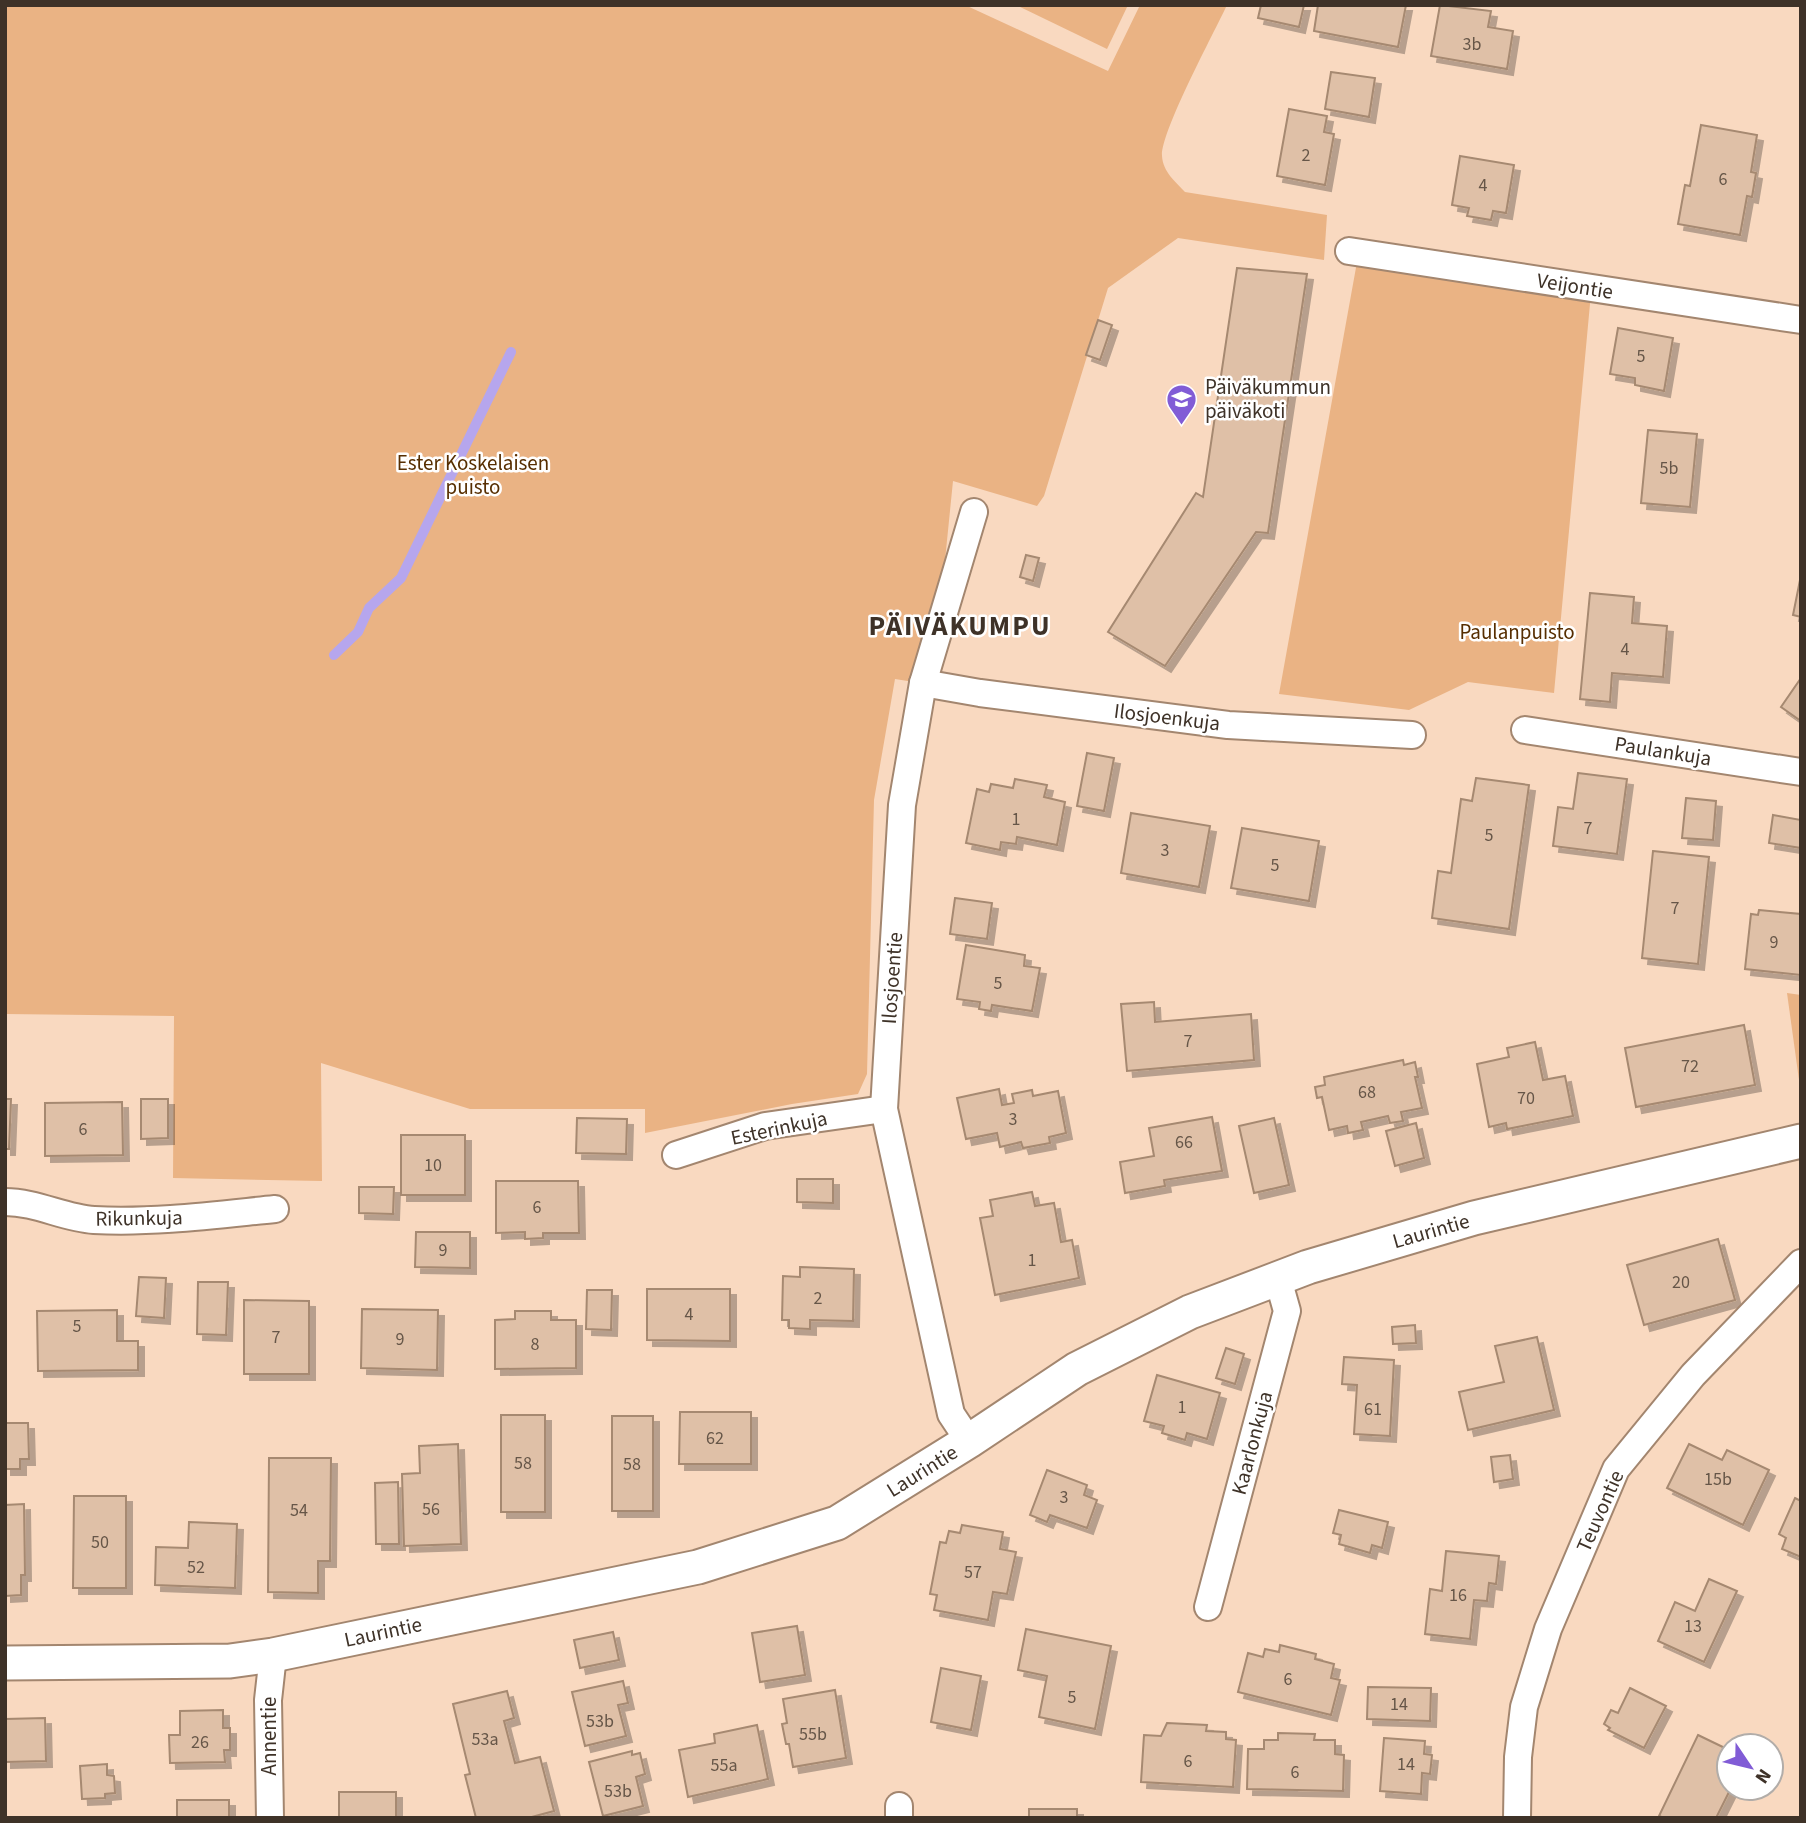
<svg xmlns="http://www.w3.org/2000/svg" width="1806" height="1823" viewBox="0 0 1806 1823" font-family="'Source Sans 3',sans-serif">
  <defs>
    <filter id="shadow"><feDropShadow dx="6" dy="6" stdDeviation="0" flood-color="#0004"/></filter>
  </defs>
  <rect width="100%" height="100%" fill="#f9d9c0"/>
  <g fill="#eab384">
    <path d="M 5,5 L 965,5 L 1108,71 L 1140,5 L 1227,5 C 1214,33 1161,131 1162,156 C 1163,172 1175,181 1185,192 L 1327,215 L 1324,260 L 1178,238 L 1108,288 L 1044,496 L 1037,506 L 953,481 L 940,610 L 914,682 L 895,679 L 874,800 L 867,1074 L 858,1094 L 792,1104 L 645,1133 L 645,1109 L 470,1109 L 321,1063 L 322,1181 L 173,1178 L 174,1016 L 5,1014 Z"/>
    <path d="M 1016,5 L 1128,5 L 1107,49 Z"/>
    <path d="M 1357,262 L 1591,293 L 1554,693 L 1468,682 L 1409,710 L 1279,694 Z"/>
    <path d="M 1787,993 L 1801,995 L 1799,1080 Z"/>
  </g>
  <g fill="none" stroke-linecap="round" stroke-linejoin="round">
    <path stroke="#b6a6ed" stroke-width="10" d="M 334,655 L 358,632 L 369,608 L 401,578 L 511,352"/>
  </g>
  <g fill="#dfc0a7" stroke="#a68971" stroke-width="2" filter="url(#shadow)">
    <path d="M 1261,5 L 1304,5 L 1299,27 L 1258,18 Z"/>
    <path d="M 1318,5 L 1406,5 L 1398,47 L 1314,31 Z"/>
    <path d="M 1440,5 L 1491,11 L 1488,27 L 1513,31 L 1507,69 L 1431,56 Z"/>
    <path d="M 1331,72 L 1375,78 L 1369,117 L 1325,109 Z"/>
    <path d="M 1289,109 L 1327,116 L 1324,132 L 1334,134 L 1325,185 L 1277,176 Z"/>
    <path d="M 1701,125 L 1757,135 L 1751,172 L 1756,173 L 1752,197 L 1747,196 L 1740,235 L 1678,224 L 1685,185 L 1690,186 Z"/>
    <path d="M 1460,156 L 1514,165 L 1506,213 L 1493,211 L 1491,220 L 1467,216 L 1469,208 L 1452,205 Z"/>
    <path d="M 1237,268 L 1307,274 L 1268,533 L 1256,532 L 1165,666 L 1108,632 L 1196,493 L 1203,497 Z"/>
    <path d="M 1098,320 L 1112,325 L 1100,360 L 1086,355 Z"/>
    <path d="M 1618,328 L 1673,338 L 1664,391 L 1635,385 L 1635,378 L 1610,374 Z"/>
    <path d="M 1648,430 L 1697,434 L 1690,507 L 1641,503 Z"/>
    <path d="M 1026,555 L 1039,558 L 1033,581 L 1020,577 Z"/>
    <path d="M 1801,575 L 1801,617 L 1793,615 Z"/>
    <path d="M 1590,593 L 1634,597 L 1632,623 L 1667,626 L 1663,677 L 1612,673 L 1610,702 L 1580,699 Z"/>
    <path d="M 1801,678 L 1801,721 L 1781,707 Z"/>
    <path d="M 1087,753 L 1114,758 L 1104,811 L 1077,806 Z"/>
    <path d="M 1578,773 L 1627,779 L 1617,854 L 1553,846 L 1558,807 L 1573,809 Z"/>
    <path d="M 1476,778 L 1529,785 L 1509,929 L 1432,918 L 1438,871 L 1451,873 L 1461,799 L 1472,801 Z"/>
    <path d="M 1015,779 L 1047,785 L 1044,797 L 1065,802 L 1057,845 L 1017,837 L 1016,844 L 1001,842 L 1000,850 L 966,843 L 977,789 L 989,792 L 991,784 L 1013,788 Z"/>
    <path d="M 1686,798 L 1716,801 L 1713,840 L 1682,838 Z"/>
    <path d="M 1131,813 L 1210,826 L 1199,887 L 1121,873 Z"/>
    <path d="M 1773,815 L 1801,820 L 1801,848 L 1769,843 Z"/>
    <path d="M 1242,828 L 1319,841 L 1309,901 L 1231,888 Z"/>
    <path d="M 1653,851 L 1709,857 L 1698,964 L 1642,958 Z"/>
    <path d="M 955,898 L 992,903 L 987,939 L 950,934 Z"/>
    <path d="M 1759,910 L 1801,914 L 1801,975 L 1745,969 L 1751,914 L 1758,915 Z"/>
    <path d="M 966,945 L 1025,955 L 1024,966 L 1040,968 L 1032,1011 L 992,1005 L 991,1011 L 979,1009 L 980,1002 L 957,999 Z"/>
    <path d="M 1154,1002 L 1155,1022 L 1251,1014 L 1254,1060 L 1127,1071 L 1121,1004 Z"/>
    <path d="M 1744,1025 L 1755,1085 L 1636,1107 L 1625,1048 Z"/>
    <path d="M 1535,1042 L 1543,1080 L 1565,1076 L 1573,1116 L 1507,1129 L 1506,1123 L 1489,1127 L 1477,1064 L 1509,1057 L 1507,1048 Z"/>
    <path d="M 1403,1060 L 1404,1065 L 1415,1062 L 1418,1077 L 1415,1077 L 1422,1108 L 1401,1112 L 1403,1121 L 1390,1123 L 1388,1116 L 1361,1122 L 1363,1130 L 1348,1133 L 1347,1126 L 1329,1130 L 1322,1097 L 1317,1098 L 1315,1087 L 1325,1085 L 1324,1077 Z"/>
    <path d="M 999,1089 L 1002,1105 L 1014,1103 L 1012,1094 L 1032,1090 L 1033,1096 L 1058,1091 L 1066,1133 L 1049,1137 L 1050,1143 L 1023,1148 L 1021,1142 L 1000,1147 L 997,1133 L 966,1139 L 957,1098 Z"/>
    <path d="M 5,1099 L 11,1099 L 9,1149 L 5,1149 Z"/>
    <path d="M 141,1099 L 168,1099 L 168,1138 L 141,1139 Z"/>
    <path d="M 122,1102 L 123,1155 L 45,1156 L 45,1103 Z"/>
    <path d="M 1212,1117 L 1222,1171 L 1164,1180 L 1165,1186 L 1125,1193 L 1120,1162 L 1154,1156 L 1149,1128 Z"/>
    <path d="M 577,1118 L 627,1119 L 626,1154 L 576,1153 Z"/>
    <path d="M 1274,1118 L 1289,1185 L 1254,1193 L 1239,1126 Z"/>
    <path d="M 1416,1123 L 1424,1158 L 1395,1166 L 1386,1131 Z"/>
    <rect x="401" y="1135" width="64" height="60"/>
    <path d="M 797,1179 L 833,1179 L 833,1203 L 797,1202 Z"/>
    <path d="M 496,1181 L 578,1181 L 579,1233 L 543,1233 L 543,1238 L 525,1239 L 525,1232 L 496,1233 Z"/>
    <path d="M 359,1187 L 394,1187 L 393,1214 L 359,1213 Z"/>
    <path d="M 1032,1192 L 1035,1206 L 1054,1203 L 1061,1242 L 1072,1240 L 1079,1278 L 995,1295 L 980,1218 L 993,1216 L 990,1200 Z"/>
    <path d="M 416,1232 L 470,1232 L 470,1268 L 415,1267 Z"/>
    <path d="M 1718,1239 L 1735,1300 L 1644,1325 L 1627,1265 Z"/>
    <path d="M 800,1267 L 854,1269 L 853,1321 L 810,1320 L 810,1329 L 789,1328 L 789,1320 L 782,1320 L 783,1276 L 800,1277 Z"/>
    <path d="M 139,1277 L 166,1278 L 164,1318 L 136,1316 Z"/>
    <path d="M 198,1282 L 228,1282 L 226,1335 L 197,1334 Z"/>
    <path d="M 647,1289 L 730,1289 L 730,1341 L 647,1340 Z"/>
    <path d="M 587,1290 L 612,1290 L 611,1330 L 586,1329 Z"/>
    <path d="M 244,1300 L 309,1301 L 309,1374 L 244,1374 Z"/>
    <path d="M 362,1309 L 438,1310 L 437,1370 L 361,1368 Z"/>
    <path d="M 117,1310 L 117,1341 L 138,1341 L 138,1370 L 38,1371 L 37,1311 Z"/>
    <path d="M 515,1311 L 551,1311 L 551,1320 L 576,1320 L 576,1368 L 495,1369 L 495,1320 L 515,1319 Z"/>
    <path d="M 1415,1325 L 1416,1343 L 1393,1344 L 1392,1327 Z"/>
    <path d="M 1537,1337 L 1554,1410 L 1468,1430 L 1459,1392 L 1504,1382 L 1495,1346 Z"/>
    <path d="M 1226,1348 L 1244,1354 L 1235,1384 L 1216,1378 Z"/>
    <path d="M 1344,1357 L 1394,1360 L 1390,1436 L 1354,1434 L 1357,1385 L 1342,1384 Z"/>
    <path d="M 1157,1375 L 1220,1393 L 1207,1439 L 1187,1433 L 1185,1440 L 1162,1433 L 1164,1426 L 1144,1421 Z"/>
    <path d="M 680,1412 L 751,1412 L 751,1464 L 679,1464 Z"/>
    <rect x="501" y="1415" width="44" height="97"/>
    <rect x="612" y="1416" width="41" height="95"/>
    <path d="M 5,1423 L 28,1423 L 29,1459 L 20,1459 L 20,1469 L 5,1469 Z"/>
    <path d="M 458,1444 L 461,1544 L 404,1546 L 402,1474 L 420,1473 L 419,1446 Z"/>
    <path d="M 1689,1444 L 1722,1460 L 1727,1450 L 1769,1470 L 1743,1525 L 1667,1488 Z"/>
    <path d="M 1510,1455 L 1513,1479 L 1494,1482 L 1491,1457 Z"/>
    <path d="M 269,1458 L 331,1458 L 330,1561 L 318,1561 L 318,1593 L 268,1592 Z"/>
    <path d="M 1047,1470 L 1087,1485 L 1084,1495 L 1097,1500 L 1087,1528 L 1050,1515 L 1047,1522 L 1030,1515 Z"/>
    <path d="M 398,1482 L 399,1544 L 376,1544 L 375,1483 Z"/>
    <path d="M 74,1496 L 126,1496 L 126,1588 L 73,1588 Z"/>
    <path d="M 1795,1498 L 1801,1501 L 1801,1557 L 1782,1549 L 1786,1538 L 1779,1534 Z"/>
    <path d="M 24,1504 L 25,1575 L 21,1575 L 21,1595 L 5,1596 L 5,1505 Z"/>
    <path d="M 1339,1510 L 1388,1522 L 1382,1548 L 1372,1545 L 1370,1553 L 1339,1544 L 1341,1535 L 1333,1533 Z"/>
    <path d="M 189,1522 L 237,1524 L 235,1588 L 155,1585 L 156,1547 L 188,1548 Z"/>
    <path d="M 962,1525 L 1003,1532 L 1000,1549 L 1016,1552 L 1007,1594 L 993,1592 L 988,1620 L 934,1610 L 937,1595 L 930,1594 L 940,1542 L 946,1543 L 949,1531 L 960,1533 Z"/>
    <path d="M 1446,1551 L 1499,1556 L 1496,1584 L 1489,1583 L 1487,1601 L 1474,1600 L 1470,1639 L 1425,1634 L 1430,1589 L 1442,1591 Z"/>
    <path d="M 1709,1579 L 1737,1591 L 1704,1662 L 1658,1641 L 1675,1602 L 1695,1611 Z"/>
    <path d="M 797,1626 L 805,1675 L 760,1682 L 752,1633 Z"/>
    <path d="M 1026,1629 L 1111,1646 L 1095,1729 L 1039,1717 L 1047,1676 L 1018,1670 Z"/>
    <path d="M 613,1632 L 619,1660 L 580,1668 L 574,1640 Z"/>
    <path d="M 1280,1645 L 1316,1654 L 1315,1659 L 1334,1664 L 1331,1678 L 1340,1680 L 1331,1715 L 1238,1692 L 1248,1653 L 1263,1657 L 1265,1649 L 1279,1652 Z"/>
    <path d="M 941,1668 L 981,1676 L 971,1730 L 931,1722 Z"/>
    <path d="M 623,1681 L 628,1703 L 618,1705 L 626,1736 L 585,1746 L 572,1692 Z"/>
    <path d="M 1368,1687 L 1431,1688 L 1430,1721 L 1367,1719 Z"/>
    <path d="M 1630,1688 L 1666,1706 L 1644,1748 L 1608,1730 L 1610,1728 L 1604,1724 L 1611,1710 L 1618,1713 Z"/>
    <path d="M 835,1690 L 846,1758 L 793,1767 L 789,1744 L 786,1744 L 782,1724 L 787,1723 L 783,1699 Z"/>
    <path d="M 507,1691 L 514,1718 L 504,1721 L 515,1763 L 540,1757 L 554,1811 L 528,1818 L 476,1818 L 465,1775 L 470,1774 L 453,1704 Z"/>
    <path d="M 223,1710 L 223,1728 L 230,1728 L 230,1750 L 224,1750 L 225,1762 L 170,1763 L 169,1735 L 180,1735 L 180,1711 Z"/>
    <path d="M 45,1718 L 46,1761 L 5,1762 L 5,1719 Z"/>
    <path d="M 1167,1723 L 1207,1725 L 1206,1731 L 1226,1732 L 1226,1739 L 1236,1740 L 1233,1787 L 1141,1782 L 1144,1735 L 1161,1736 Z"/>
    <path d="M 757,1725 L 768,1779 L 688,1797 L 679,1750 L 715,1743 L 714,1734 Z"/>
    <path d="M 1278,1733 L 1315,1734 L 1314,1740 L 1335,1740 L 1335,1754 L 1344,1755 L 1343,1791 L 1247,1789 L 1248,1749 L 1264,1749 L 1264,1740 L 1278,1740 Z"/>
    <path d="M 1698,1735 L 1729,1750 L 1729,1788 L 1731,1788 L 1716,1818 L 1664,1818 L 1659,1816 Z"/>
    <path d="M 1384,1738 L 1425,1741 L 1424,1754 L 1432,1755 L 1430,1774 L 1422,1773 L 1421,1794 L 1380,1791 Z"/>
    <path d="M 632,1751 L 632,1755 L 640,1753 L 645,1774 L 636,1777 L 643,1806 L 603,1816 L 589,1762 Z"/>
    <path d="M 107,1764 L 107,1775 L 114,1776 L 115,1793 L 105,1794 L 105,1798 L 82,1799 L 80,1766 Z"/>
    <rect x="339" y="1792" width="57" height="26"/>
    <rect x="177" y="1800" width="52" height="18"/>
    <rect x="1029" y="1809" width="48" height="9"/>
  </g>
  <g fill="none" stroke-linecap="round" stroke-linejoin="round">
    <defs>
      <g id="minor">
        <path d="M 1349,251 L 1801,320"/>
        <path d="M 923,683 L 980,693 L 1228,725 L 1412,735"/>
        <path d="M 1525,730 L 1801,772"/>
        <path d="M 676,1155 L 765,1126 L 884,1109"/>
        <path d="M 5,1202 C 36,1202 64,1218 94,1220 C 155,1223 215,1215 275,1209"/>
        <path d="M 969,1441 L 951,1414 L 884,1109 L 902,805 L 923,683 L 974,512"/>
        <path d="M 1208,1607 L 1287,1311 L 1278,1279"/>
        <path d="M 270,1818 L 268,1700 L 273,1655"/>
        <path d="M 899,1818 L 899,1806"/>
        <path d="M 1517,1818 L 1518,1757 L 1524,1707 L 1548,1629 L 1616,1469 L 1693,1375 L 1801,1263"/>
      </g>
      <path id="tertiary" d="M 5,1663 L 230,1661 L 273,1655 L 698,1567 L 837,1523 L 969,1441 L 1077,1369 L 1190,1312 L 1308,1267 L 1474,1218 L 1801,1141"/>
    </defs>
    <use href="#minor" stroke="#a3866f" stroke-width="30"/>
    <use href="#tertiary" stroke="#a3866f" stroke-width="37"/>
    <use href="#minor" stroke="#fff" stroke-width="26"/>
    <use href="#tertiary" stroke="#fff" stroke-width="33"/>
  </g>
  <defs>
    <symbol id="school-pin" viewBox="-11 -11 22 30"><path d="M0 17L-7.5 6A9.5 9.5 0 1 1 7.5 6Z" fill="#815cd6" stroke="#fff"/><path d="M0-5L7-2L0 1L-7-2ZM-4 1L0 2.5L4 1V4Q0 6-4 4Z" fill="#fff"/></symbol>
  </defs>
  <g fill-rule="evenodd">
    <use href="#school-pin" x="1164" y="382" width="35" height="47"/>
  </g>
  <g text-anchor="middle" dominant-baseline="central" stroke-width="5" stroke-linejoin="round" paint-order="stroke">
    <g font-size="18" fill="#665648">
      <text x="1472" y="44">3b</text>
      <text x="1306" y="155">2</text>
      <text x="1723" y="179">6</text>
      <text x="1483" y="185">4</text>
      <text x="1641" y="356">5</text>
      <text x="1669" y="468">5b</text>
      <text x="1625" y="649">4</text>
      <text x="1016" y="819">1</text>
      <text x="1588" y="828">7</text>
      <text x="1489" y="835">5</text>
      <text x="1165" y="850">3</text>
      <text x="1275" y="865">5</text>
      <text x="1675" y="908">7</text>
      <text x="1774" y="942">9</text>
      <text x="998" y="983">5</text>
      <text x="1188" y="1041">7</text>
      <text x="1690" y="1066">72</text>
      <text x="1367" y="1092">68</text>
      <text x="1526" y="1098">70</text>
      <text x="1013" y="1119">3</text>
      <text x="83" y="1129">6</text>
      <text x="1184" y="1142">66</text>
      <text x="433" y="1165">10</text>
      <text x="537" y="1207">6</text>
      <text x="443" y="1250">9</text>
      <text x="1032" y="1260">1</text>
      <text x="1681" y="1282">20</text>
      <text x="818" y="1298">2</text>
      <text x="689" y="1314">4</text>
      <text x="77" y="1326">5</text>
      <text x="276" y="1337">7</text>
      <text x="400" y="1339">9</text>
      <text x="535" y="1344">8</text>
      <text x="1182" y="1407">1</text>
      <text x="1373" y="1409">61</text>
      <text x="715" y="1438">62</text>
      <text x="523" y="1463">58</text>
      <text x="632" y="1464">58</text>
      <text x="1718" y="1479">15b</text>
      <text x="1064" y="1497">3</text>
      <text x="431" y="1509">56</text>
      <text x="299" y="1510">54</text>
      <text x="100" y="1542">50</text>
      <text x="196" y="1567">52</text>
      <text x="973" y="1572">57</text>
      <text x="1458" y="1595">16</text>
      <text x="1693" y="1626">13</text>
      <text x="1288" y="1679">6</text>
      <text x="1072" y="1697">5</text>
      <text x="1399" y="1704">14</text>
      <text x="600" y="1721">53b</text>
      <text x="813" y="1734">55b</text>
      <text x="485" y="1739">53a</text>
      <text x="200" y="1742">26</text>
      <text x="1188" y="1761">6</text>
      <text x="1406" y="1764">14</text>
      <text x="724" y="1765">55a</text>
      <text x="1295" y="1772">6</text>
      <text x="618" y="1791">53b</text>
    </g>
    <g font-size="21" fill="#3e3228" stroke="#fff">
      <text transform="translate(1575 286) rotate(9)">Veijontie</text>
      <text transform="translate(1167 717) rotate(7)">Ilosjoenkuja</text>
      <text transform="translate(1663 751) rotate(9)">Paulankuja</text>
      <text transform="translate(892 978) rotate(-86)">Ilosjoentie</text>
      <text transform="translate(779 1128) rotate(-12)">Esterinkuja</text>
      <text transform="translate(139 1218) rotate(-1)">Rikunkuja</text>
      <text transform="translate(1431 1231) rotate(-16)">Laurintie</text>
      <text transform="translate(1252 1443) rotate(-75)">Kaarlonkuja</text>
      <text transform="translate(922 1471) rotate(-32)">Laurintie</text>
      <text transform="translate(1600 1511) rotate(-66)">Teuvontie</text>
      <text transform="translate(383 1632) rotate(-12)">Laurintie</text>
      <text transform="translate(269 1736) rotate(-90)">Annentie</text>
    </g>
    <g font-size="21" fill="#3e3228" stroke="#fff" text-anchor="start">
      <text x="1205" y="387">Päiväkummun<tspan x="1205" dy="24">päiväkoti</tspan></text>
    </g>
    <g font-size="21" fill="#572e01" stroke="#fff">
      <text x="473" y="463">Ester Koskelaisen<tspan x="473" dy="24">puisto</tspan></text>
      <text x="1517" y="632">Paulanpuisto</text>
    </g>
    <g font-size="28" font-weight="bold" letter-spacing="2" fill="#3e3228" stroke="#fff">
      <text x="960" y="626">PÄIVÄKUMPU</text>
    </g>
  </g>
  <rect width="1806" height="1823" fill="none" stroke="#3e3228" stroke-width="14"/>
  <g transform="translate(1750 1767) rotate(125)"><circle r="33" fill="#ffffff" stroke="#b2ada9" stroke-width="2"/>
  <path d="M0-5L12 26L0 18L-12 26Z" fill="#815cd6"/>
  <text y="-10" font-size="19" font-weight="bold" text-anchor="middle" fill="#3e3228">N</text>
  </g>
</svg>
